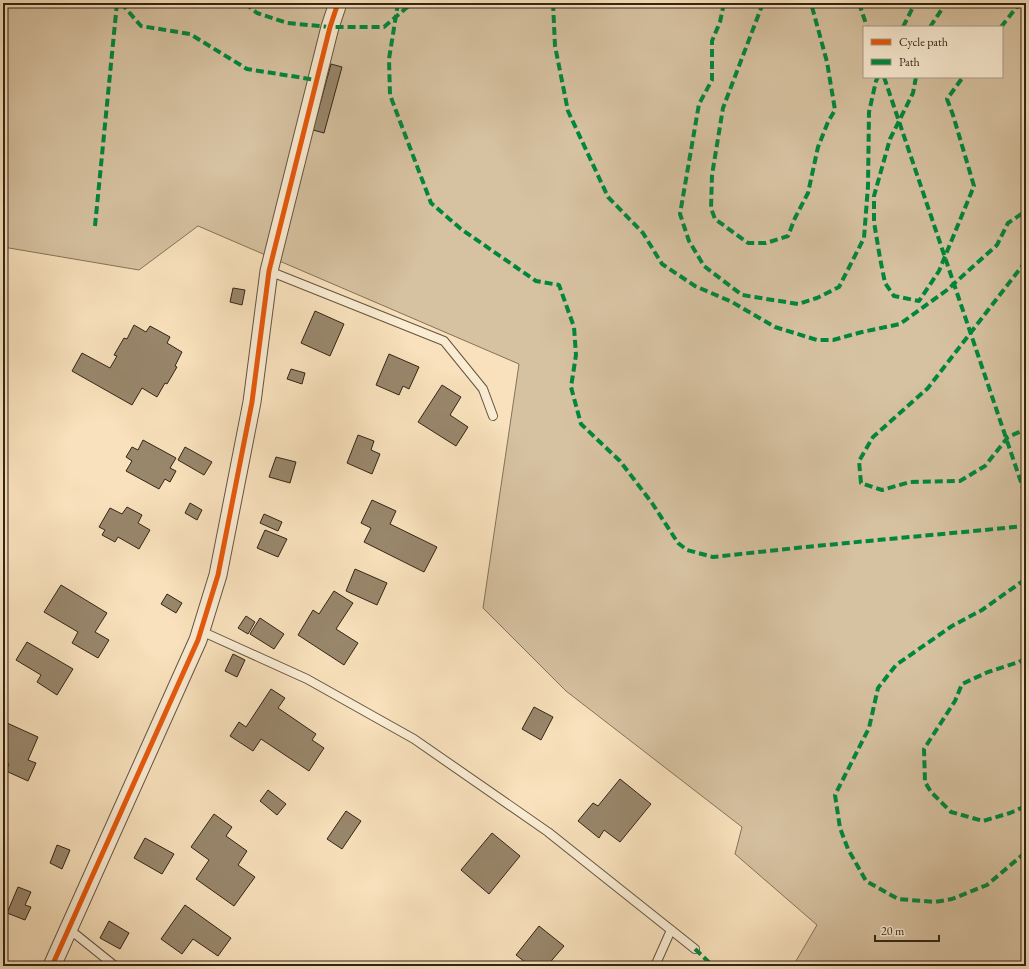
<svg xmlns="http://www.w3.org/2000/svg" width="1029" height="969" viewBox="0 0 1029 969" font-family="'EB Garamond',serif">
  <rect width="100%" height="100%" fill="#f8e1bc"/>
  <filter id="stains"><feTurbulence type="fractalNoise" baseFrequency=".005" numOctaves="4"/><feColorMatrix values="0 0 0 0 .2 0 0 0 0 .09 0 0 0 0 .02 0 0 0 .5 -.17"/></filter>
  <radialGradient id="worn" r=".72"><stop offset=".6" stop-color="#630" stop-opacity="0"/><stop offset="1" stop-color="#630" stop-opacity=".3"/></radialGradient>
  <path fill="#d6c1a0" stroke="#84735a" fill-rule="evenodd" d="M 3,3 L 1026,3 L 1026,966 L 793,966 L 817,925 L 735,854 L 742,827 L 566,691 L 483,608 L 519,364 L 198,226 L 139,270 L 3,247 ZM 864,27 L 1002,27 L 1002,77 L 864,77 Z"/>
  <g fill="#99876c" stroke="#322515">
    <path d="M 331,64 L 342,67 L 324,133 L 313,130 Z"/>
    <path d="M 233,288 L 245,290 L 242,305 L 230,302 Z"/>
    <path d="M 315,311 L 344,324 L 330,356 L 301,343 Z"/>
    <path d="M 134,325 L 146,332 L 150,326 L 170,337 L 167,343 L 182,352 L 175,366 L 177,367 L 167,384 L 165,383 L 157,397 L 142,388 L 132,405 L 72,371 L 82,353 L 110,368 L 117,356 L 114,355 L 124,338 L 127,339 Z"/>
    <path d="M 389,354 L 419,367 L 409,389 L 403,386 L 399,395 L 376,385 Z"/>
    <path d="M 291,369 L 305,373 L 302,384 L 287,379 Z"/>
    <path d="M 442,385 L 461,397 L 450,415 L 468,427 L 456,446 L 418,422 Z"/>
    <path d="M 358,435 L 374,441 L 371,450 L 380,454 L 372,474 L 347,463 Z"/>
    <path d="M 143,440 L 176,458 L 170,468 L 176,471 L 170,482 L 165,479 L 159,489 L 126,471 L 132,461 L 126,457 L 132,447 L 138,450 Z"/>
    <path d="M 185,447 L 212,462 L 204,475 L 178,460 Z"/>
    <path d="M 276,457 L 296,462 L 290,483 L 269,477 Z"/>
    <path d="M 372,500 L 396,511 L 390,524 L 437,547 L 424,572 L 364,542 L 371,528 L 361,523 Z"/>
    <path d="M 190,503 L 202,510 L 197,520 L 185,513 Z"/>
    <path d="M 127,507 L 142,515 L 138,523 L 150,530 L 139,549 L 118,537 L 115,542 L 102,535 L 105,530 L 99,527 L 110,508 L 122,514 Z"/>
    <path d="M 264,514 L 282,522 L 278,531 L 260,523 Z"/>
    <path d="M 265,530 L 287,539 L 278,557 L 257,548 Z"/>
    <path d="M 355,569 L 387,583 L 377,605 L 346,591 Z"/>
    <path d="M 61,585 L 107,613 L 95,632 L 109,640 L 98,658 L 72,643 L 78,632 L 44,612 Z"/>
    <path d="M 334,591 L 353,603 L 336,629 L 358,643 L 344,665 L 298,635 L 313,610 L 319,614 Z"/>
    <path d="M 167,594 L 182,603 L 176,613 L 161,604 Z"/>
    <path d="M 246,616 L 255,622 L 248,634 L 238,628 Z"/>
    <path d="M 260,618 L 284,634 L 274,649 L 250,634 Z"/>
    <path d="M 27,642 L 73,669 L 57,695 L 37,682 L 41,675 L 16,660 Z"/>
    <path d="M 233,654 L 245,660 L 237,677 L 225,671 Z"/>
    <path d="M 271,689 L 285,698 L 278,708 L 316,734 L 312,740 L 324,748 L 309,771 L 261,739 L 253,751 L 230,736 L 239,722 L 246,727 Z"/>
    <path d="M 534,707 L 553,717 L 541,740 L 522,729 Z"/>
    <path d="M 7,723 L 38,737 L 28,760 L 36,763 L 28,781 L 6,771 L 9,764 L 3,761 L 3,732 Z"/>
    <path d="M 620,779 L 651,804 L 620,842 L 604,830 L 599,838 L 578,821 L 593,803 L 598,806 Z"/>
    <path d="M 268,790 L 286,804 L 277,815 L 260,801 Z"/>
    <path d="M 346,811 L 361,821 L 342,849 L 327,839 Z"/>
    <path d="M 214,814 L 232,827 L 226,836 L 247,851 L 238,865 L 255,877 L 234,906 L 196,879 L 209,860 L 191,847 Z"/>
    <path d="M 492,833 L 520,856 L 489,894 L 461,870 Z"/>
    <path d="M 145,838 L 174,854 L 162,874 L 134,858 Z"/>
    <path d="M 57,845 L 70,850 L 62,869 L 50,863 Z"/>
    <path d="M 18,887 L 31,892 L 25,905 L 31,907 L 25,920 L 7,913 Z"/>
    <path d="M 185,905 L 231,938 L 218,956 L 193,939 L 182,954 L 161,939 Z"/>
    <path d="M 109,921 L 129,933 L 120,949 L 100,938 Z"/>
    <path d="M 539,926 L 564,946 L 547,966 L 522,966 L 525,962 L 516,955 Z"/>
  </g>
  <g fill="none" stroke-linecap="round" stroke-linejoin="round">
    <defs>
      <g id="service">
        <path d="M 269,271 L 444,341 L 483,389 L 493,416"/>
        <path d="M 201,631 L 307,679 L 414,739 L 548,832 L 695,949"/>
        <path d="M 69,929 L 115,966"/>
        <path d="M 655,966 L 671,930"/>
      </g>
      <path id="minor" d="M 52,966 L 198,640 L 218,575 L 252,402 L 269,271 L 330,27 L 338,3"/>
    </defs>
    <use href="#service" stroke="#64543f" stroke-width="10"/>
    <use href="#minor" stroke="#64543f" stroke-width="19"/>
    <use href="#service" stroke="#faecd3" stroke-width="8"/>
    <use href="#minor" stroke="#faecd3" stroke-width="17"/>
    <g stroke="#00873e" stroke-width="4" stroke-dasharray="8 4" stroke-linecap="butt">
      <path d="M 121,3 L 141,26 L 190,34 L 247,69 L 316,80"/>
      <path d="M 245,3 L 257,13 L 287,23 L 330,27 L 384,27 L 412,3"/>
      <path d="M 398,3 L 389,59 L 390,95 L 431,203 L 461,229 L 536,281 L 559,285 L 574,327 L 576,355 L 571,387 L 581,424 L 620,461 L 652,503 L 678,543 L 687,550 L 713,557 L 805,547 L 1026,526"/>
      <path d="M 553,3 L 555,46 L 568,111 L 608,197 L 643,233 L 662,264 L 695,286 L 732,302 L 775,327 L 817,340 L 833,340 L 862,332 L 900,324 L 947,290 L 997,245 L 1008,223 L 1026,211"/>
      <path d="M 724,3 L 720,22 L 712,41 L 712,80 L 699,104 L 680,214 L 689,241 L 704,266 L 742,295 L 798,304 L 817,298 L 839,287 L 864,238 L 868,186 L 869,112 L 876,81 L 878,77"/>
      <path d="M 763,3 L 723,108 L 712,175 L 711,208 L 715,219 L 748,243 L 766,243 L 788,236 L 795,218 L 808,193 L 818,147 L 828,122 L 835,110 L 827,62 L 811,3"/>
      <path d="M 859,3 L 867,27"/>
      <path d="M 903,27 L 915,3"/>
      <path d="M 930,27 L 946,3"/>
      <path d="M 1001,27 L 1020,3"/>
      <path d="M 884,77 L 1026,497"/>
      <path d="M 916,77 L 913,93 L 890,139 L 874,196 L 874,222 L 880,258 L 885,283 L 894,296 L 919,301 L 939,271 L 974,186 L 953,115 L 947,99 L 963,77"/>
      <path d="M 95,226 L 117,3"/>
      <path d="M 1026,261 L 928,388 L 873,437 L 859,461 L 861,483 L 882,490 L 910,482 L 960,481 L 985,466 L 1008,437 L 1026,429"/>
      <path d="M 1026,581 L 1020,583 L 982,610 L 952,626 L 896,665 L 878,688 L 869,728 L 835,795 L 840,828 L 848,849 L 866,881 L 898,899 L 935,902 L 952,899 L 987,885 L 1026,852"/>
      <path d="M 1026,658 L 1019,662 L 988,672 L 962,684 L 955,701 L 924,749 L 925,782 L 931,792 L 951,812 L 983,821 L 1010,813 L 1026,806"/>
      <path d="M 695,949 L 713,966"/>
    </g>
    <defs>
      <path id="cycleway" d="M 52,966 L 198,640 L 218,575 L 252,402 L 269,271 L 330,27 L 338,3"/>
    </defs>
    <use href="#cycleway" stroke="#faecd3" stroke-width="8"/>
    <use href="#cycleway" stroke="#e8590c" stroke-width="5"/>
  </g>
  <rect width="1029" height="969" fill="none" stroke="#f8e1bc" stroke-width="16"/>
  <rect x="4" y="4" width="1021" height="961" fill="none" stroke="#322515" stroke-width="2"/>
  <rect x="8" y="8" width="1013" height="953" fill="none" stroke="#322515"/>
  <rect x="863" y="26" width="140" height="52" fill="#faecd3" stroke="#aa9c87"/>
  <rect x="871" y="39" width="20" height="6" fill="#e8590c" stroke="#aa9c87"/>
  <text x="899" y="46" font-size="12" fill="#322515">Cycle path</text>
  <rect x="871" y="59" width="20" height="6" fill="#00873e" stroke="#aa9c87"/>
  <text x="899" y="66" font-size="12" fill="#322515">Path</text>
  <path d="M875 935v6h64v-6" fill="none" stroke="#322515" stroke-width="2"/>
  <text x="881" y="935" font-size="12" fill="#322515" stroke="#faecd3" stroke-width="3" paint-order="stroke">20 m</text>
  <rect width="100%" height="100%" filter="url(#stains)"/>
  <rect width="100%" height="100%" fill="url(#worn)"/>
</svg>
